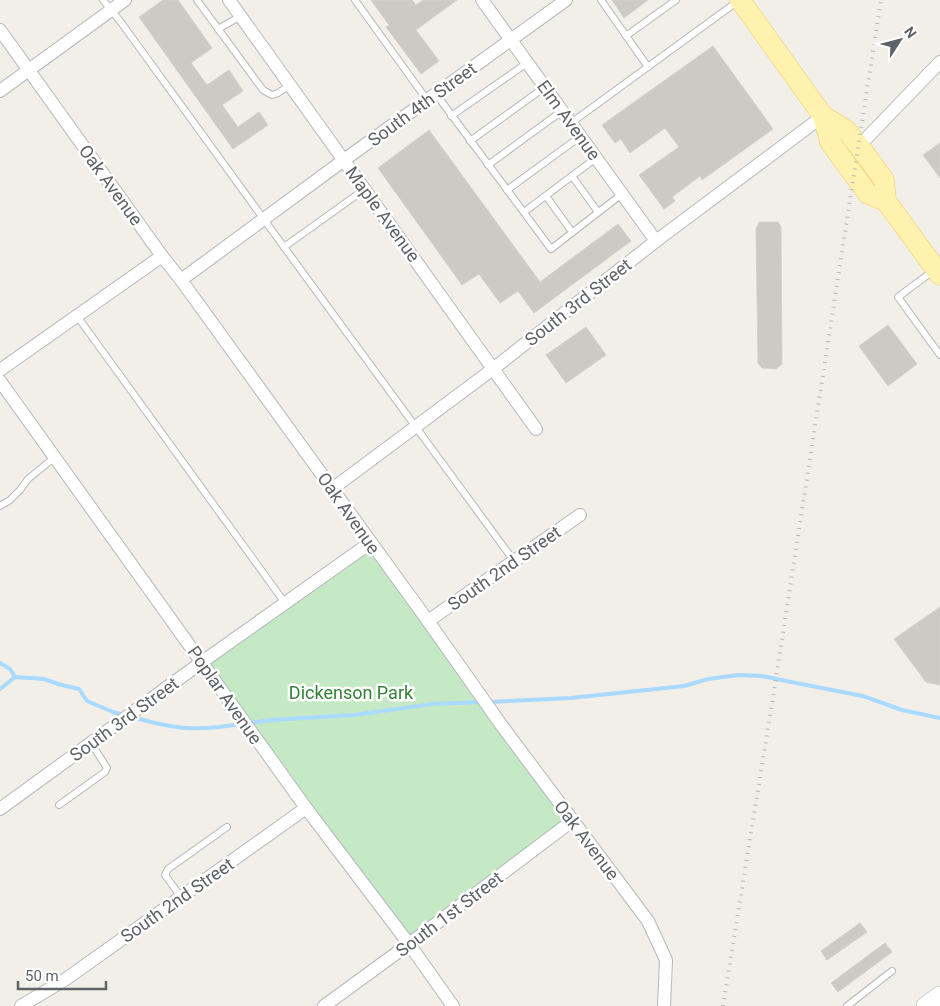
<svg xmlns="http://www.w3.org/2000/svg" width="940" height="1006" viewBox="0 0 940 1006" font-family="Roboto,sans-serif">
  <rect width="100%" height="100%" fill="#f1efe8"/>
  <path fill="#c5e8c5" d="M 370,543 L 572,821 L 409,944 L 202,662 Z"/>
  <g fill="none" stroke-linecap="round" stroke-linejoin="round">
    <g stroke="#aadaff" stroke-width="4">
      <path d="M 0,663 L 10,669 L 15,677"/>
      <path d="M 0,689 L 15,677 L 44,679 L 58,684 L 79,689 L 87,701 L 113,712 L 123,715"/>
      <path d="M 490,702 L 571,698 L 684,686 L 708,679 L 738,675 L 762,676 L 791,682 L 863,696 L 902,710 L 940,718"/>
      <path d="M 132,717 C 150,722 168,727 186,728 C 205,729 223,727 241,724"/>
      <path d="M 248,723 L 272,720 L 354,715 L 432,704 L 483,702"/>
    </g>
  </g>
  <g fill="#cccac5" stroke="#d6d1c6">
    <path d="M 163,0 L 178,0 L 212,48 L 191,63 L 207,85 L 229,70 L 243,91 L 222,105 L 238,127 L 259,112 L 268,125 L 233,149 L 139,17 Z"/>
    <path d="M 371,0 L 412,0 L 416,5 L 423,0 L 457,0 L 416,30 L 439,61 L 421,74 L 386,27 L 389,25 Z"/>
    <path d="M 612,0 L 648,0 L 624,18 Z"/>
    <path d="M 713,46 L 773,129 L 702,180 L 700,176 L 672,197 L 675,201 L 664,209 L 639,175 L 679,147 L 665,128 L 630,153 L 621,139 L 615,143 L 602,125 Z"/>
    <path d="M 429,130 L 540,282 L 618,224 L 631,241 L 534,313 L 518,291 L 500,303 L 479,274 L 462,285 L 378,168 Z"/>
    <path d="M 940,143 L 940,178 L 923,155 Z"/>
    <path d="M 759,222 L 778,222 L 781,227 L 782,364 L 776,369 L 762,368 L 758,363 L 756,229 Z"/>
    <path d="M 888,325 L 917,364 L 888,386 L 859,346 Z"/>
    <path d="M 586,327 L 606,355 L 566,383 L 546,355 Z"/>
    <path d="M 940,607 L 940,685 L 926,682 L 894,639 Z"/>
    <path d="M 860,923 L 867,932 L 827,960 L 821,951 Z"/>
    <path d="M 885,943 L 892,952 L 838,992 L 831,983 Z"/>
  </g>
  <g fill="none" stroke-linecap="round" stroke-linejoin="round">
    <defs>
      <g id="lane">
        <path d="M 103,0 L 120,21 L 284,247 L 514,561"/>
        <path d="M 197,0 L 263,90 L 272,95 L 278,93 L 290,85"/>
        <path d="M 355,0 L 427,100"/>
        <path d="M 601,0 L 648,67"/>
        <path d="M 218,29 L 241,16"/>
        <path d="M 626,36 L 676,0"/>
        <path d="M 436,94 L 551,249 L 622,194"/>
        <path d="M 451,116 L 527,63"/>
        <path d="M 571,123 L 738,1"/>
        <path d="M 470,141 L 545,87"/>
        <path d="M 488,165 L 562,111"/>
        <path d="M 572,176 L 598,212"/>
        <path d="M 507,190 L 581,136"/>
        <path d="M 546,196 L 572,232"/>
        <path d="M 524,212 L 596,158"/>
        <path d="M 284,247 L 365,189"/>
        <path d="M 933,271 L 898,297 L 940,355"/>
        <path d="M 77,316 L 285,603"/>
        <path d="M 0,506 L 10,500 L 20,490 L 28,479 L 55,457"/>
        <path d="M 59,805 L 105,772 L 107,768 L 91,743"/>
        <path d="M 181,897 L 165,875 L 168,869 L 227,827"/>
        <path d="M 847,1006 L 892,971"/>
      </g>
      <g id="street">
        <path d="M 229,0 L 536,429"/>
        <path d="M 482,0 L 656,241"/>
        <path d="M 0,30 L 162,256 L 181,280 L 428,621 L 502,726 L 648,921 L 666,960 L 664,1006"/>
        <path d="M 0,91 L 125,0"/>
        <path d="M 859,146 L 940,62"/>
        <path d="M 181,280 L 344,160 L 566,0"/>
        <path d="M 0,370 L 162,256"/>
        <path d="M 0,381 L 306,808 L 409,944 L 453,1006"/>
        <path d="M 332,489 L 493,369 L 656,241 L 823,116"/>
        <path d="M 428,621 L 580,515"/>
        <path d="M 0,809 L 202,662 L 370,543"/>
        <path d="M 21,1006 L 66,979 L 306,808"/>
        <path d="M 324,1006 L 409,944 L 572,821"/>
      </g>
      <path id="secondary" d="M 926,1006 L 940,996"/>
      <g id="primary">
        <path d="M 740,0 L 823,116 L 830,142 L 868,194 L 886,201"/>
        <path d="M 823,116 L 847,131 L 859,146 L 884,180 L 886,201 L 940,275"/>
      </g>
    </defs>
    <use href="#lane" stroke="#b5b8bc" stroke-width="8"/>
    <use href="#street" stroke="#b5b8bc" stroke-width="14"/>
    <use href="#secondary" stroke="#b6babf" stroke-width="20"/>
    <use href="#primary" stroke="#f2c960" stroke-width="21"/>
    <use href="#lane" stroke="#fff" stroke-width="6"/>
    <use href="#street" stroke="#fff" stroke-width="12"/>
    <use href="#secondary" stroke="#fff" stroke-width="19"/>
    <use href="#primary" stroke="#fff2af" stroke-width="20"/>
    <path stroke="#b6b7b8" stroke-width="4" stroke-dasharray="1 6" stroke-linecap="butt" d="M 723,1006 L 774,691 L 881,0"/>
  </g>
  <g text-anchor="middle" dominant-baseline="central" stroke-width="5" stroke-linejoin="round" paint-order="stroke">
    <g font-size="18" fill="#5f6368" stroke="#fff">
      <text transform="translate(422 104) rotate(-36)">South 4th Street</text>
      <text transform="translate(569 120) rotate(54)">Elm Avenue</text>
      <text transform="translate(111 185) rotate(54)">Oak Avenue</text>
      <text transform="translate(383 214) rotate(54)">Maple Avenue</text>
      <text transform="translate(578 302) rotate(-38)">South 3rd Street</text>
      <text transform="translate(349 513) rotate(55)">Oak Avenue</text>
      <text transform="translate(504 568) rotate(-35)">South 2nd Street</text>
      <text transform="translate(225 695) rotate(55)">Poplar Avenue</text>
      <text transform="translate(124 719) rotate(-36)">South 3rd Street</text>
      <text transform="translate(587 840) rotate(53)">Oak Avenue</text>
      <text transform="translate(177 900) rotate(-35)">South 2nd Street</text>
      <text transform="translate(449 914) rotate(-37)">South 1st Street</text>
    </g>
    <g font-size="18" fill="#348238" stroke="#fff">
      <text x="351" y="692">Dickenson Park</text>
    </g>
  </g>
  <g transform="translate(900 40) rotate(54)" stroke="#ffffff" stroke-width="4" paint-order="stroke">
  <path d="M0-4L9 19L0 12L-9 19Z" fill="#5f6368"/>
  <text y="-8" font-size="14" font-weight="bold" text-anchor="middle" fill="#5f6368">N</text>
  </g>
  <path d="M18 981v8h88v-8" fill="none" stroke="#5f6368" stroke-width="2.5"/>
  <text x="25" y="981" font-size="15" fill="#5f6368" stroke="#ffffff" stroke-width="4" paint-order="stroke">50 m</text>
</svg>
